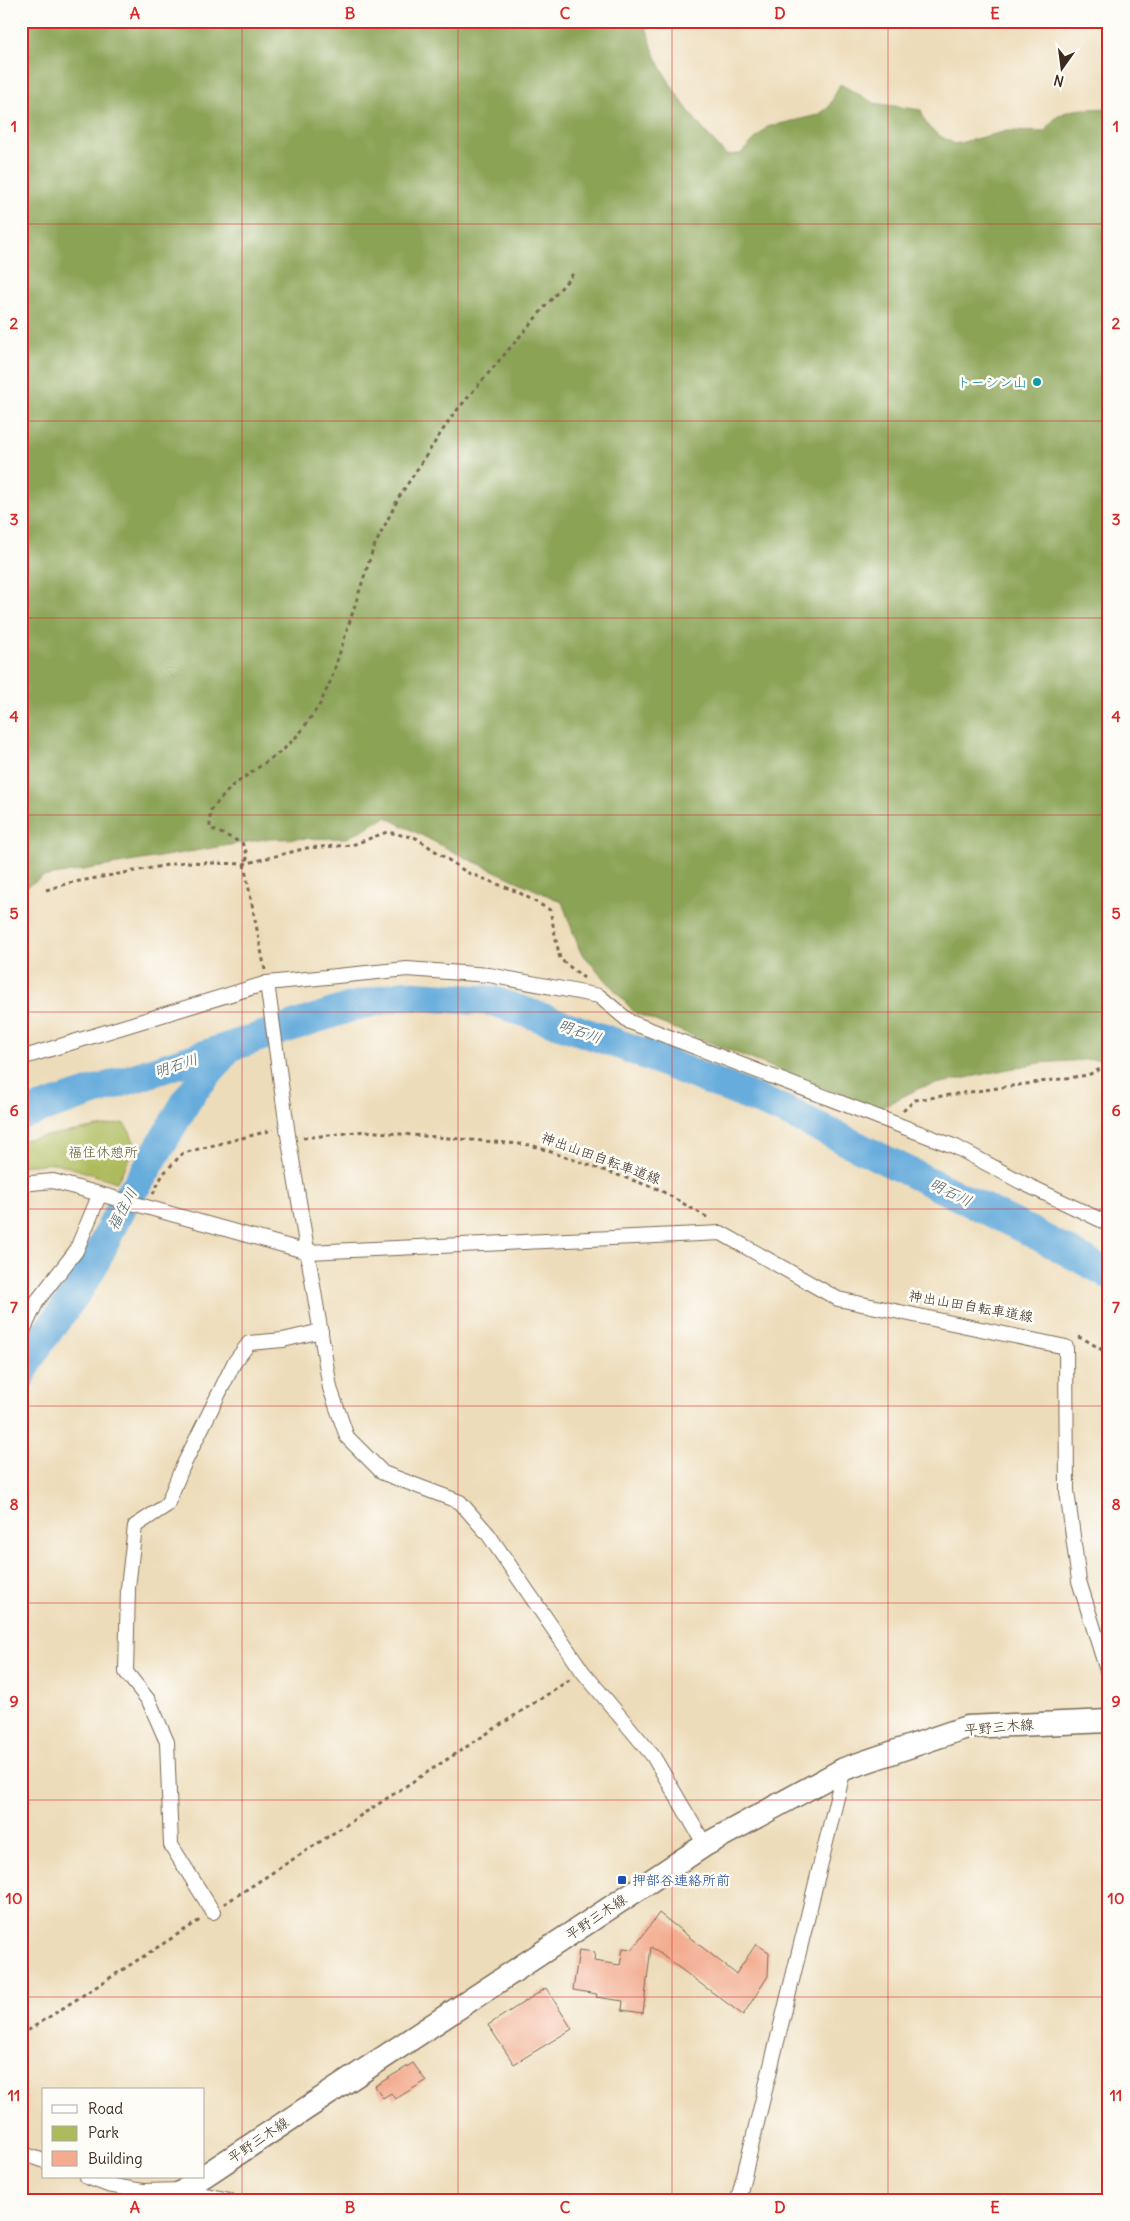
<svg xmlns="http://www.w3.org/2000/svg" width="1130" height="2221" viewBox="0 0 1130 2221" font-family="Delius,'Klee One',sans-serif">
  <rect width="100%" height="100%" fill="#fdfcf7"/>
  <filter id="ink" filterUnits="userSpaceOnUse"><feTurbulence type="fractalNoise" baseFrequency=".02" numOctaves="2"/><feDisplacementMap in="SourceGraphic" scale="10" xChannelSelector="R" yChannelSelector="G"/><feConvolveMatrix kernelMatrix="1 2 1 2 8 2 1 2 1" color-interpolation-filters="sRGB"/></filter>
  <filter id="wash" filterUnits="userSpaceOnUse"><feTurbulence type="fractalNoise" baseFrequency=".0096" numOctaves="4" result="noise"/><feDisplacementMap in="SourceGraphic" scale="20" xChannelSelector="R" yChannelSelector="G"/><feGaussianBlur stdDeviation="1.12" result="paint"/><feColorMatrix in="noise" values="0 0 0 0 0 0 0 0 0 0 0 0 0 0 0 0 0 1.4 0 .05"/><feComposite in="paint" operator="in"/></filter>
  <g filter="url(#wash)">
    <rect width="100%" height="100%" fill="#eddcb9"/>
    <path fill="#aebb5d" stroke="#74723e" d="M 123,1123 C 144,1145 128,1159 117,1182 L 56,1163 L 21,1166 L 21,1140 Z"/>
    <path fill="#8aa354" stroke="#626639" d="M 21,21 L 642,21 C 650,32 650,45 656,57 C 673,94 698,125 726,155 L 740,154 L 767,127 L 818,115 L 829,107 L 840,84 L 874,103 L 921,110 C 926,131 937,134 955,144 L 1007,131 L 1045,132 C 1059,105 1081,110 1109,108 L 1109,1055 L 1100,1059 L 1038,1063 L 922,1087 L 878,1109 L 635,1013 L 580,951 L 562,902 L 462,856 L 386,817 L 347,838 L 265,839 L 42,877 L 21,890 Z"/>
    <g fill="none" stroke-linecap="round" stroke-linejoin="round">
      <g stroke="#66acdc" stroke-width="30">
        <path d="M 21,1115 L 351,1007 L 403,995 L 493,1001 L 624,1046 L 788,1112 L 1037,1235 L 1109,1274"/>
        <path d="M 21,1376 C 37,1338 67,1311 87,1276 C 106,1246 115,1209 139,1182 L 190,1095 L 229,1047"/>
      </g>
    </g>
    <g id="blocks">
      <g fill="#f3ac90">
        <path d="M 659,1913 L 736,1974 L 756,1944 L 769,1952 L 768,1976 L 743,2015 L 651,1947 L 643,2013 L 622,2010 L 623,2001 L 596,1997 L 597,1994 L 573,1990 L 579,1950 L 595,1952 L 594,1961 L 620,1965 L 623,1948 L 633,1949 Z"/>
        <path d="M 546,1988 L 572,2029 L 514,2064 L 488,2025 Z"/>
        <path d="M 413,2063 L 426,2081 L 395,2099 L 391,2093 L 383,2098 L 375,2086 Z"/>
      </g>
    </g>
  </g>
  <g filter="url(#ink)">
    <use href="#blocks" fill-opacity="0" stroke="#796854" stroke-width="1"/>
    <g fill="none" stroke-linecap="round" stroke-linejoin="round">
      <defs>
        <g id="minor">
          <path d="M 267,983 L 288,1135 L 330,1388 L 347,1437 L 383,1473 L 460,1502 L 488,1534 L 583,1672 L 653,1756 L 705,1845"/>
          <path d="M 21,1058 L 267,983 L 407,969 L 489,975 L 599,996 L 630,1022 L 956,1147 L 1021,1182 L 1109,1224"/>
          <path d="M 21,1184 L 53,1181 L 308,1252 L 721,1233 L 838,1299 L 1066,1347 L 1067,1491 L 1079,1581 L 1109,1677"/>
          <path d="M 21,1335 L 37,1301 L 76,1251 L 99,1196"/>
          <path d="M 213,1912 L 171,1845 L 167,1742 L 149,1701 L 126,1672 L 128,1588 L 135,1526 L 167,1505 L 182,1468 L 234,1363 L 249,1343 L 283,1340 L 321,1331"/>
          <path d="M 21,2153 L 44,2161"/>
          <path d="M 87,2177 L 108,2185 L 143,2191 L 183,2190 L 229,2200"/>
          <path d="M 738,2200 L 844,1769"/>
        </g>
        <g id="primary">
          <path d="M 204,2176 L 705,1845 L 844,1769 L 967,1727 L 1109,1721"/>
          <path d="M 171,2200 L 202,2177"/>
        </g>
      </defs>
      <use href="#minor" stroke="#796854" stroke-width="16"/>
      <use href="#primary" stroke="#796854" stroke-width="25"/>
      <g stroke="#796854" stroke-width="3" stroke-dasharray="4 4" stroke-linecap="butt">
        <path d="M 46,890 L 69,883 L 184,862 L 244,864 L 307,848 L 352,845 L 387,832 L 416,838 L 466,872 L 518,892 L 550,910 L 560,959 L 584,978"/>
        <path d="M 265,970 L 244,864 L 248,856 L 242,843 L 210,828 L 210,811 L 232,786 L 283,750 L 300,733 L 320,704 L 331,680 L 373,549 L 399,497 L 452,416 L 573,274"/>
        <path d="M 903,1111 L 915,1100 L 1088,1075 L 1109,1065"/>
        <path d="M 303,1138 L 365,1131 L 531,1145 L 658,1189 L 710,1219"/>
        <path d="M 153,1194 L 163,1174 L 183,1153 L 273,1130"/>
        <path d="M 1078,1337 L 1084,1339 L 1109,1354"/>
        <path d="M 224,1904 L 571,1679"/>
        <path d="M 21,2035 L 200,1920"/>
      </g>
      <use href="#minor" stroke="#fff" stroke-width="14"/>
      <use href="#primary" stroke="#fff" stroke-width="22"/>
    </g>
  </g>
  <path fill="none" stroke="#d62828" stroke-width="1" stroke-opacity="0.55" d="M 242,21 L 242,2200M 458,21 L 458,2200M 672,21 L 672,2200M 888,21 L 888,2200M 21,224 L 1109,224M 21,421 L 1109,421M 21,618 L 1109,618M 21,815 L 1109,815M 21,1012 L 1109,1012M 21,1209 L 1109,1209M 21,1406 L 1109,1406M 21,1603 L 1109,1603M 21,1800 L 1109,1800M 21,1997 L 1109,1997"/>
  <circle fill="#0f9aa8" stroke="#fdfcf7" stroke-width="2" cx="1037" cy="382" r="5"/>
  <rect fill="#1a4fb4" stroke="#fdfcf7" stroke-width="2" x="617" y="1875" width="10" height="10" rx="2.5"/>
  <g text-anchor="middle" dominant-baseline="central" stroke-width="5" stroke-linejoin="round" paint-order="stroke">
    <g font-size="14" fill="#0d838f" stroke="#fdfcf7" text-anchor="end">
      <text x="1027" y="382">トーシン山</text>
    </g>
    <g font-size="14" fill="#5e5631" stroke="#fdfcf7">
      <text x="103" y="1152">福住休憩所</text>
    </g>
    <g font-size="14" fill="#3b2a1e" stroke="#fdfcf7">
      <text transform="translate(601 1158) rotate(20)">神出山田自転車道線</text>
      <text transform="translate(971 1306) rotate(10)">神出山田自転車道線</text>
      <text transform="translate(999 1727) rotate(-5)">平野三木線</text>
      <text transform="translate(596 1917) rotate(-34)">平野三木線</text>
      <text transform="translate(258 2140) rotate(-34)">平野三木線</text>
    </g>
    <g font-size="14" fill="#164399" stroke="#fdfcf7" text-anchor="start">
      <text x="632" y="1880">押部谷連絡所前</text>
    </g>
    <g font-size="15" font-style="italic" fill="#4c5e6a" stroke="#fdfcf7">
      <text transform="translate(580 1031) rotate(19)">明石川</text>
      <text transform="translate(176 1065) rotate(-18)">明石川</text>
      <text transform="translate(951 1192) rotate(26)">明石川</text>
      <text transform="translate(122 1209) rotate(-62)">福住川</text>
    </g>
  </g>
  <rect width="1130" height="2221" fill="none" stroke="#fdfcf7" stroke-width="55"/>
  <rect x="42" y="2088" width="162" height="90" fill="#fdfcf7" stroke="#afa8a0"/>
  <rect x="52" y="2105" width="25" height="8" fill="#ffffff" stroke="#afa8a0"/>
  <text x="88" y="2114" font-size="15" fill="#3b2a1e">Road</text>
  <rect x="52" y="2126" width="25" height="15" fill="#aebb5d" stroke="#afa8a0"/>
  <text x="88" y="2138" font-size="15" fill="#3b2a1e">Park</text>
  <rect x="52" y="2151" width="25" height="15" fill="#f3ac90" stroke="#afa8a0"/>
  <text x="88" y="2164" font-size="15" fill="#3b2a1e">Building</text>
  <g transform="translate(1062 68) rotate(194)" stroke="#fdfcf7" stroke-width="4" paint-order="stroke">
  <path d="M0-4L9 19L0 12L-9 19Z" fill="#3b2a1e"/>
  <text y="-8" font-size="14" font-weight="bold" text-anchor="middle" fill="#3b2a1e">N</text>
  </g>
  <rect x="28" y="28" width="1074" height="2166" fill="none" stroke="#d62828" stroke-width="2"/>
  <g font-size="16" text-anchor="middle" font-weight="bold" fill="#d62828">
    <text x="135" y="19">A</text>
    <text x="350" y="19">B</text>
    <text x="565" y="19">C</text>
    <text x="780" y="19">D</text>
    <text x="995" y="19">E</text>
    <text x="14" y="132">1</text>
    <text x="1116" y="132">1</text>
    <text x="14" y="329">2</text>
    <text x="1116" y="329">2</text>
    <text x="14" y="525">3</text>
    <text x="1116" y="525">3</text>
    <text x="14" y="722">4</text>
    <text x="1116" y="722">4</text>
    <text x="14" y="919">5</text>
    <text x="1116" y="919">5</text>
    <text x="14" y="1116">6</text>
    <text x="1116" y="1116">6</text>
    <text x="14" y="1313">7</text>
    <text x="1116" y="1313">7</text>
    <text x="14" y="1510">8</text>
    <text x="1116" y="1510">8</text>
    <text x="14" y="1707">9</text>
    <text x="1116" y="1707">9</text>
    <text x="14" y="1904">10</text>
    <text x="1116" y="1904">10</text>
    <text x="14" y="2101">11</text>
    <text x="1116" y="2101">11</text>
    <text x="135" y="2213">A</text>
    <text x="350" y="2213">B</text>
    <text x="565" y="2213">C</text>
    <text x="780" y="2213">D</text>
    <text x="995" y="2213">E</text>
  </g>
</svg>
